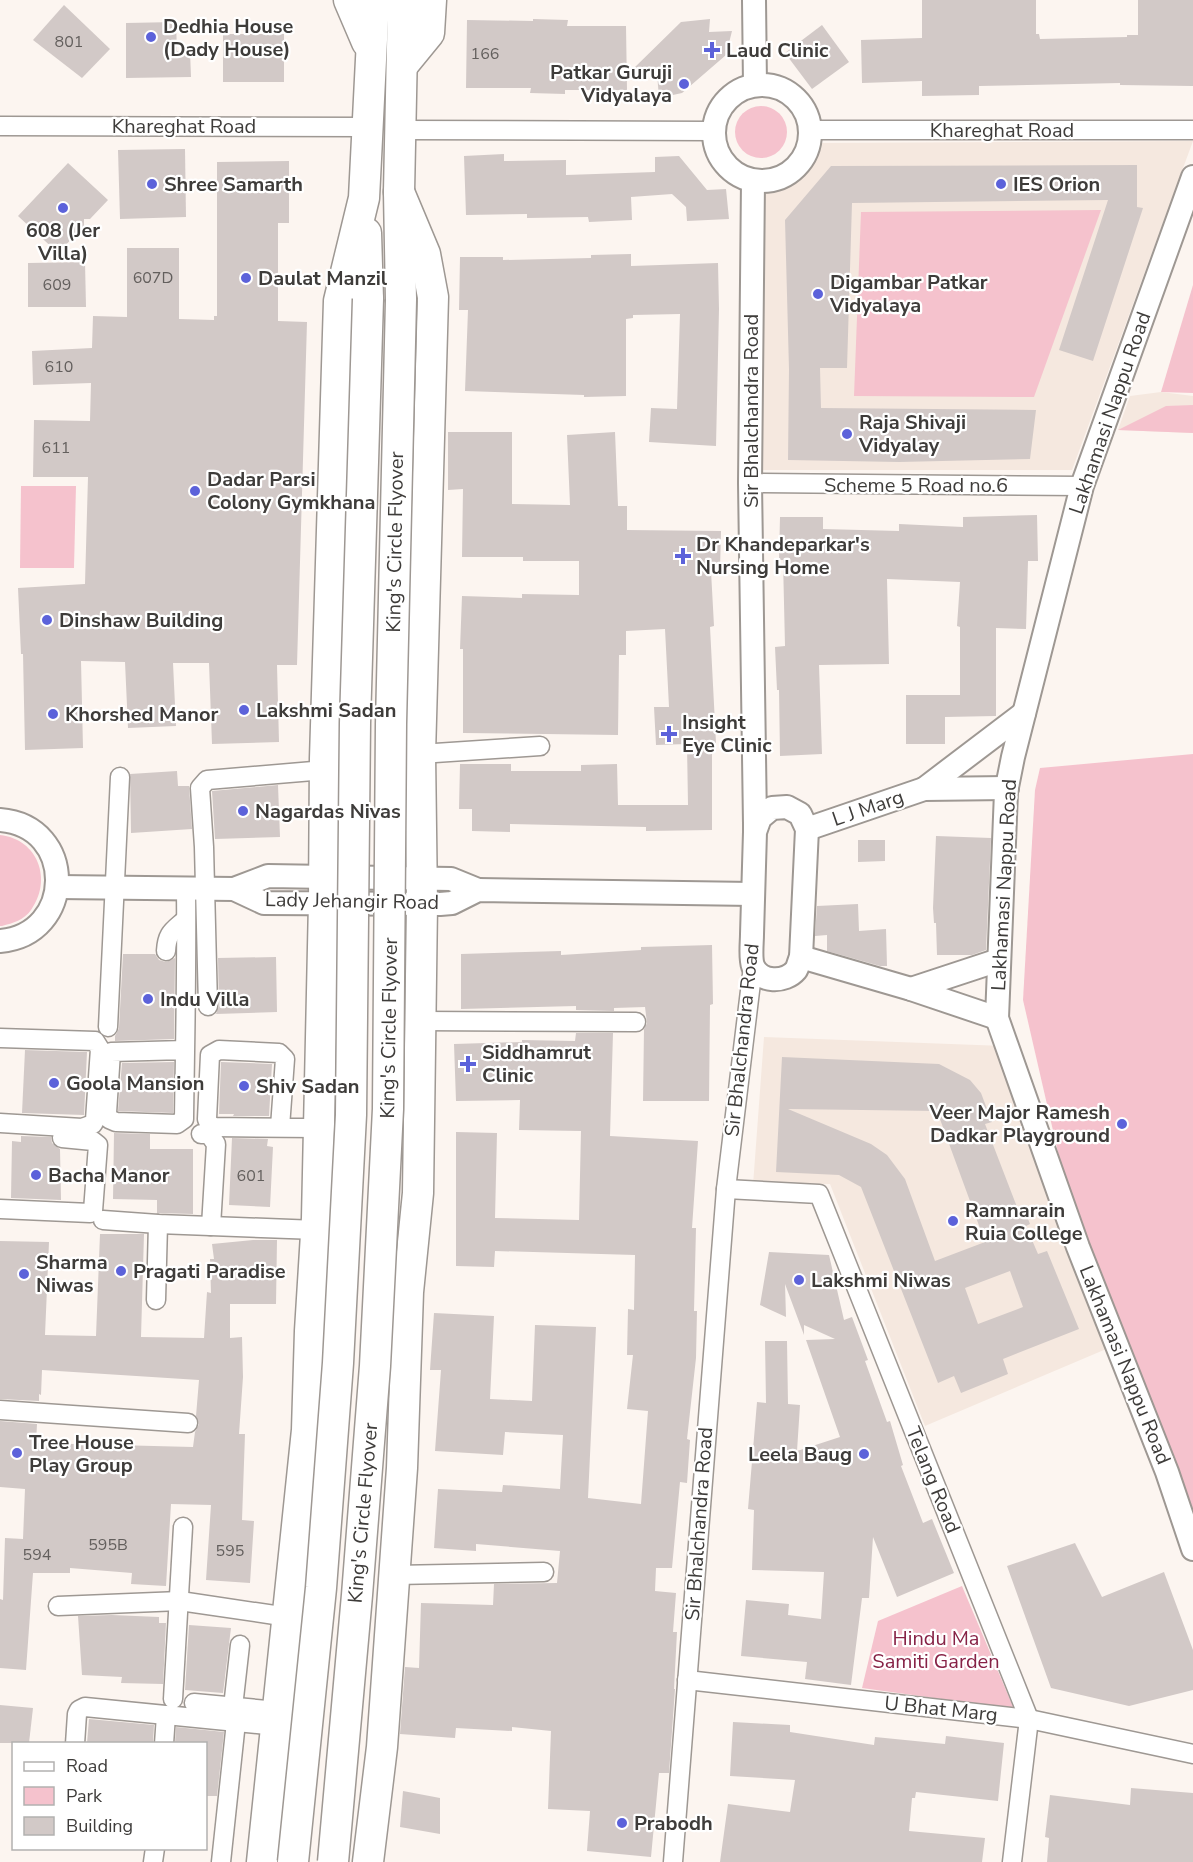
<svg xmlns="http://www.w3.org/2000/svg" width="1193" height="1862" viewBox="0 0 1193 1862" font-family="'Nunito Sans',sans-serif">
  <rect width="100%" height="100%" fill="#fcf5f0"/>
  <g fill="#f5e8df">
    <path d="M 1193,141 L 1072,470 L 762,470 L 765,192 L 791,186 L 804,173 L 815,156 L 818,143 Z"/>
    <path d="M 1161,392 L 1193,396 L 1193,433 L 1118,430 L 1130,396 Z"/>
    <path d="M 764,1037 L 1004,1046 L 1111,1347 L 925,1426 L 830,1184 L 753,1185 Z"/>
  </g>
  <g fill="#f5c2cd">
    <circle cx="761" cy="132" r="26"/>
    <path d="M 1101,210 L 1034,397 L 854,396 L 861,212 Z"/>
    <path d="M 1193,285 L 1193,393 L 1161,392 Z"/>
    <path d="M 1193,405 L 1193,433 L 1118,430 L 1166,406 Z"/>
    <path d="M 21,486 L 76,486 L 74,568 L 20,568 Z"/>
    <path d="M 1193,754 L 1193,1512 L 1169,1473 L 1080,1248 L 1023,1000 L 1035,790 L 1040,768 Z"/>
    <path d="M 0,835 C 38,839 53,880 31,910 C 24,920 13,923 2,926 L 0,926 Z"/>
    <path d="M 962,1586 L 1014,1709 L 862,1688 L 878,1621 Z"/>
  </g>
  <g fill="#d2c9c7" fill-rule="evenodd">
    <path d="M 922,0 L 1036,0 L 1036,34 L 1039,34 L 1040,39 L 1127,37 L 1127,35 L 1138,35 L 1138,0 L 1193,0 L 1193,86 L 1120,85 L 1120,83 L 979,86 L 979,95 L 922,96 L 922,81 L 862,83 L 861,40 L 922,38 Z"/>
    <path d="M 64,5 L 110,49 L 82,78 L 33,40 Z"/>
    <path d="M 533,19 L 568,20 L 567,26 L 626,26 L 627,90 L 565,90 L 565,94 L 530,93 L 531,88 L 466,88 L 467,20 L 533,21 Z"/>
    <path d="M 710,19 L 709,32 L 732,31 L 726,55 L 682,93 L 659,98 L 657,73 L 632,70 L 681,22 Z"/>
    <path d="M 176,22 L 177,51 L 190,51 L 191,77 L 126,78 L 126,23 Z"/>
    <path d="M 822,25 L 849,62 L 812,89 L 785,53 Z"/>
    <rect x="223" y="34" width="61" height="48"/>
    <path d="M 185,149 L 186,217 L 120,219 L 118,150 Z"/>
    <path d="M 504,154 L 504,161 L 566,160 L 566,175 L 655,172 L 655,157 L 679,156 L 707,190 L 726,189 L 729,219 L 687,221 L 686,207 L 672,194 L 631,197 L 632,220 L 589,222 L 588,217 L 527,218 L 527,214 L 466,215 L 464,156 Z"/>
    <path d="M 289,161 L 289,223 L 278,223 L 278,321 L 307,322 L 297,665 L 277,665 L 279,742 L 212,744 L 209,663 L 173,663 L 176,726 L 128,728 L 125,662 L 81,661 L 83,748 L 25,750 L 23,654 L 21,654 L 18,588 L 85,584 L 88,477 L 33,477 L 34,420 L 90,421 L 91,383 L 33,385 L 32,351 L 92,348 L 93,316 L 127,317 L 127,248 L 179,248 L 179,319 L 214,320 L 214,316 L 217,316 L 217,162 Z"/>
    <path d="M 68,163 L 108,200 L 90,219 L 84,219 L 84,226 L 58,253 L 18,216 Z"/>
    <path d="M 1137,165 L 1137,207 L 1143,208 L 1093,361 L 1059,350 L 1108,200 L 852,203 L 847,368 L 820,368 L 821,408 L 1036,410 L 1030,459 L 899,462 L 788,460 L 789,369 L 785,220 L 831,166 Z"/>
    <path d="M 631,254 L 631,266 L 718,263 L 719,309 L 716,446 L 649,442 L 651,408 L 677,409 L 680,314 L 633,315 L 633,318 L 626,319 L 626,396 L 584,397 L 584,395 L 465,391 L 468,310 L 459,310 L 460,257 L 503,257 L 503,260 L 591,258 L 591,255 Z"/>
    <path d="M 85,262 L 86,307 L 28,307 L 28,263 Z"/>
    <path d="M 448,432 L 512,432 L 512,504 L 570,505 L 567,435 L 615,432 L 618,506 L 627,506 L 627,530 L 721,531 L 720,571 L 711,571 L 714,626 L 710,627 L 716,743 L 712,743 L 712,830 L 646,831 L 646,827 L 510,824 L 510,832 L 472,831 L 472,809 L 459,809 L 460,764 L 511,764 L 511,771 L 581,771 L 581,765 L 617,764 L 618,805 L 688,805 L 687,744 L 656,745 L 654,707 L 669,707 L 665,629 L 626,631 L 626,655 L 619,655 L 618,735 L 463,733 L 463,649 L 460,649 L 462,596 L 522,598 L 522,594 L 579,595 L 579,561 L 523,561 L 523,557 L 462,557 L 463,489 L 448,490 Z"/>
    <path d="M 1037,515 L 1038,561 L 1028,561 L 1026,629 L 996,628 L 996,716 L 945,717 L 945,744 L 906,744 L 906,695 L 960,695 L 960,627 L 957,626 L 960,582 L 887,579 L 889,664 L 819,665 L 822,754 L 780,756 L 779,690 L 777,690 L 775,647 L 785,646 L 783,560 L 779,560 L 780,517 L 823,517 L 823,529 L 899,531 L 899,524 L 963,527 L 963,517 Z"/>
    <path d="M 177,771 L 178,786 L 189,786 L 192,829 L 131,833 L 130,774 Z"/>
    <path d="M 278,785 L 280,837 L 215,839 L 212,791 Z"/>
    <path d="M 936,836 L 991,838 L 986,950 L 972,955 L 937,955 L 936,923 L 934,923 L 933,908 Z"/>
    <path d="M 858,840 L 885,840 L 885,861 L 858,862 Z"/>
    <path d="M 858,904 L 859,931 L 886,929 L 887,966 L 880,966 L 827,951 L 827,935 L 815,936 L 817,906 Z"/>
    <path d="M 712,945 L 713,1004 L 710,1005 L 709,1101 L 643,1101 L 644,1029 L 647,1023 L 645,1007 L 614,1008 L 614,1011 L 576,1010 L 576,1006 L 461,1009 L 461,954 L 561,951 L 561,955 L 641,950 L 641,947 Z"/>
    <path d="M 123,954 L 155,954 L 159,960 L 166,962 L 175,958 L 174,1039 L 115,1041 L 115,1036 L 119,1028 Z"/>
    <path d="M 276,957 L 277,1012 L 216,1014 L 219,1006 L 218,958 Z"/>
    <path d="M 576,1033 L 613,1033 L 610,1136 L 698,1141 L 692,1228 L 696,1228 L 694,1311 L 697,1311 L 696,1358 L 687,1439 L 690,1440 L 687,1483 L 680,1482 L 672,1568 L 656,1568 L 655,1591 L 676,1593 L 673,1632 L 677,1632 L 674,1689 L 675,1689 L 669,1773 L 659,1773 L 651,1857 L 587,1851 L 590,1811 L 548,1809 L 551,1731 L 512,1727 L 512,1731 L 456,1728 L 455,1738 L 400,1734 L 405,1667 L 419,1668 L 421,1603 L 493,1605 L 494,1584 L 557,1583 L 560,1551 L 476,1544 L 476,1551 L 434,1548 L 438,1489 L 502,1492 L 503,1485 L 560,1489 L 563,1435 L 505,1432 L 503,1455 L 435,1451 L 441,1370 L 430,1370 L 434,1313 L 494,1316 L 490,1399 L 532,1401 L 535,1325 L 596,1327 L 588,1498 L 641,1504 L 648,1411 L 627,1409 L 633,1355 L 627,1355 L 628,1309 L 634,1310 L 635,1255 L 495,1251 L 494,1267 L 456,1266 L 456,1132 L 497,1133 L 495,1218 L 579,1220 L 581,1131 L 519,1130 L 520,1100 L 456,1101 L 454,1044 L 522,1042 L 522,1040 L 575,1041 Z"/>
    <path d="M 25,1050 L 87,1052 L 84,1115 L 22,1113 Z"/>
    <path d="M 782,1057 L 939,1064 L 970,1080 L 981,1093 L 992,1122 L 985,1124 L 1017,1207 L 1023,1206 L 1030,1224 L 1026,1226 L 1038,1254 L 1047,1251 L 1079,1329 L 1003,1359 L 1008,1374 L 961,1393 L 954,1376 L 938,1383 L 861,1187 L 839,1175 L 776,1172 ZM 788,1109 L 937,1111 L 985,1242 L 935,1261 L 905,1179 L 887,1155 L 871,1144 ZM 1010,1271 L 1023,1307 L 978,1324 L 965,1288 Z"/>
    <path d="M 174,1062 L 173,1113 L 118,1111 L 122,1063 Z"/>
    <path d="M 221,1062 L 272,1064 L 269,1116 L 233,1116 L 234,1114 L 219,1114 Z"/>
    <path d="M 114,1133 L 150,1134 L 150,1149 L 193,1149 L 193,1214 L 157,1213 L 157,1200 L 113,1199 Z"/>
    <path d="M 21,1136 L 51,1137 L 52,1143 L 60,1149 L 61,1200 L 11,1198 L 12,1141 L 21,1142 Z"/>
    <path d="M 232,1138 L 268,1139 L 267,1146 L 273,1147 L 270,1207 L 229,1205 Z"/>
    <path d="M 100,1234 L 144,1234 L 141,1337 L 204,1338 L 207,1292 L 211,1293 L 210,1259 L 214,1259 L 212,1244 L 253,1240 L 277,1240 L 276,1304 L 230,1304 L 230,1338 L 242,1337 L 243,1377 L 239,1434 L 245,1434 L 242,1520 L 254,1521 L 250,1583 L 206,1580 L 211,1505 L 171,1504 L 166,1586 L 131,1584 L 132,1573 L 70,1568 L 70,1573 L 33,1573 L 26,1670 L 0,1668 L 0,1599 L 3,1600 L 5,1538 L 23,1539 L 25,1489 L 0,1487 L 0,1421 L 37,1424 L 36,1443 L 193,1447 L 195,1432 L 199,1424 L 196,1416 L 199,1380 L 42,1370 L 41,1395 L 39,1394 L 39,1401 L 0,1399 L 0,1241 L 49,1242 L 45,1335 L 96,1336 Z"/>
    <path d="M 769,1252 L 829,1255 L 844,1320 L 852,1317 L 868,1360 L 865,1361 L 887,1422 L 890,1421 L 903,1465 L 901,1466 L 923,1523 L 932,1519 L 954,1573 L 897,1597 L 873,1537 L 869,1598 L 862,1598 L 851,1685 L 805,1679 L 807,1662 L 741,1656 L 746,1600 L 789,1604 L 788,1615 L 821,1619 L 824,1572 L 752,1570 L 754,1510 L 748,1509 L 757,1402 L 766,1403 L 765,1341 L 787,1341 L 788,1404 L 800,1405 L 797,1451 L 840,1437 L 806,1340 L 835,1339 L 804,1325 L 804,1335 L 785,1284 L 786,1317 L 760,1305 Z"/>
    <path d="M 1075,1543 L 1102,1597 L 1164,1572 L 1193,1650 L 1193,1690 L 1129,1706 L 1051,1688 L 1007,1566 Z"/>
    <path d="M 112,1615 L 159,1617 L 159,1623 L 166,1623 L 163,1684 L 121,1683 L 122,1677 L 82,1675 L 78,1616 Z"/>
    <path d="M 189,1625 L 231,1628 L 223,1693 L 185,1690 Z"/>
    <path d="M 0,1705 L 33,1708 L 29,1743 L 0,1743 Z"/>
    <path d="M 89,1719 L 154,1725 L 153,1743 L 87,1743 Z"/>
    <path d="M 733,1722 L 790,1725 L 790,1732 L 874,1745 L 875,1737 L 945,1744 L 946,1736 L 1004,1743 L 998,1801 L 916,1792 L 915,1798 L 912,1798 L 909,1831 L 985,1838 L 982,1862 L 720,1862 L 728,1804 L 790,1812 L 795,1780 L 730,1776 Z"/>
    <path d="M 176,1727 L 224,1732 L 217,1796 L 206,1796 L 206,1743 L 175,1743 Z"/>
    <path d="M 1131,1788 L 1193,1793 L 1193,1862 L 1047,1862 L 1049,1838 L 1045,1837 L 1050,1795 L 1130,1805 Z"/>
    <path d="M 403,1791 L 440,1798 L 440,1834 L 400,1827 Z"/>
  </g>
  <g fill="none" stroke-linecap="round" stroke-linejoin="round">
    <defs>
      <g id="minor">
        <path d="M 0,126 L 367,127"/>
        <path d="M 400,130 L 713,131"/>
        <path d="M 810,130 L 1193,130"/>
        <path d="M 750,483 L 1082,486"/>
        <path d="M 420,754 L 540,746"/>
        <path d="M 166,951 C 167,932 173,931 186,919"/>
        <path d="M 208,1006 L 204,847 L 200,788 L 207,780 L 325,770"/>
        <path d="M 420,1021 L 636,1022"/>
        <path d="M 108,1027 L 120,777"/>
        <path d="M 0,1038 L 95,1041 L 100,1049 L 95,1120 L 93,1124 L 82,1128 L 0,1123"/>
        <path d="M 185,1050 L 111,1052 L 107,1113 L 109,1119 L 116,1122 L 177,1124 L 184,1119 C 185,1042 187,966 186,889"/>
        <path d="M 280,1127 L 285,1059 L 279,1053 L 219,1050 L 210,1055 L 207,1119 L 209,1124 L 214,1127 L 319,1128"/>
        <path d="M 201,1134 L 209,1134 L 216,1144 L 211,1226"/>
        <path d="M 726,1189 L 819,1194 L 1029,1719 L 1012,1862"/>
        <path d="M 0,1209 L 90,1213 L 93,1211 L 98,1145 L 93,1141 L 62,1138"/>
        <path d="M 103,1220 L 158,1224 L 317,1230"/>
        <path d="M 156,1300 L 158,1224"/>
        <path d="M 0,1410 L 188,1423"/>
        <path d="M 395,1575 L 544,1572"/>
        <path d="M 58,1606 L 180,1601 L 288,1617"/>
        <path d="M 687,1680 L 1029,1719 L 1193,1754"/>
        <path d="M 173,1699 L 183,1527"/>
        <path d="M 194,1703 L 278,1711"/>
        <path d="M 233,1707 L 240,1645"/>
        <path d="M 75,1744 L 77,1714 L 79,1710 L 85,1707 L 277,1726"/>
        <path d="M 164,1744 L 166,1715"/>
        <path d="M 153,1862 L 155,1848"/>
        <path d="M 221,1862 L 236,1722"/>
        <path d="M 673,1862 L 726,1189 L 753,966"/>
      </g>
      <g id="tertiary">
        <path d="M 754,0 L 755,85"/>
        <circle cx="762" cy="133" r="48"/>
        <path d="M 1193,177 L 1082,486 L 1013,757 L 1006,792 L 997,1018 L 1078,1247 L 1167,1472 L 1193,1549"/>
        <path d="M 753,181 L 750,483 L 755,824 L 755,832 C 754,866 753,900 752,934 C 752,943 750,958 753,966 C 760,983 785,983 796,970 C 798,967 799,961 801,957 L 807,829 L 800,814 L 787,807 L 772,808 L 760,818 L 755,832"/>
        <path d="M 924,789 L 1024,713"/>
        <path d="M 0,820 C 77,826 75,935 0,941"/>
        <path d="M 807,829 L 924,789 L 1007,788"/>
        <path d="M 58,887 L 234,889 L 264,903 L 440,904 L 452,903 L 478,890 L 753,894"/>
        <path d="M 234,889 L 268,876 L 451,879 L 478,890"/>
        <path d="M 801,957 L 911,989 L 997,1018"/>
        <path d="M 911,989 L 999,960"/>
      </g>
      <g id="trunk">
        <path d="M 349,0 L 367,42"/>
        <path d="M 402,66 L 429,33 L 431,0"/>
        <path d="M 366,233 L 368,299"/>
        <path d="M 401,300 L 399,192 L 403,0"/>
        <path d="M 262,1862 L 307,1430 L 310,1331 L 317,1218 L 324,902 L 325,759 L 339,301 L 364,198 L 374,0"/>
        <path d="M 368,1862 L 382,1747 L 402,1468 L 408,1292 L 418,1193 L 422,904 L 420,754 L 433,297 L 425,254 L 399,192"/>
      </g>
    </defs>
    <use href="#minor" stroke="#9e9893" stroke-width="21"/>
    <use href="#tertiary" stroke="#9e9893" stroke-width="26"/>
    <use href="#trunk" stroke="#9e9893" stroke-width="33"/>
    <use href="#minor" stroke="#fff" stroke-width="18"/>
    <use href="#tertiary" stroke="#fff" stroke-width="22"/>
    <use href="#trunk" stroke="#fff" stroke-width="30"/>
    <defs>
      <g id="trunk-bridge">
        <path d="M 293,1862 L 321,1588 L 338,1363 L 351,1115 L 355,723 L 368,299"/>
        <path d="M 333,1862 L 357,1595 L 375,1366 L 388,1109 L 391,724 L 401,300"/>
      </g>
    </defs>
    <use href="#trunk-bridge" stroke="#9e9893" stroke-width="33" stroke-linecap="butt"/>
    <use href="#trunk-bridge" stroke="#fff" stroke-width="30"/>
  </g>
  <g fill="#5c62da" stroke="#fff" stroke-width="2">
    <circle cx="151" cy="37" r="6"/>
    <path d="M709 41h6v6h6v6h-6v6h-6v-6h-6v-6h6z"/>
    <circle cx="684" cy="84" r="6"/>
    <circle cx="152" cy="184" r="6"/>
    <circle cx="1001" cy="184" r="6"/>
    <circle cx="63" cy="208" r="6"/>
    <circle cx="246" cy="278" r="6"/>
    <circle cx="818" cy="294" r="6"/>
    <circle cx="847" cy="434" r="6"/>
    <circle cx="195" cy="491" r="6"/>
    <path d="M680 547h6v6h6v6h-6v6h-6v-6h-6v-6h6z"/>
    <circle cx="47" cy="620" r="6"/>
    <circle cx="244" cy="710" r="6"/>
    <circle cx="53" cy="714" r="6"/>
    <path d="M666 725h6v6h6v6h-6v6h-6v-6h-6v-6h6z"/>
    <circle cx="243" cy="811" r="6"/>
    <circle cx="148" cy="999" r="6"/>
    <path d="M465 1055h6v6h6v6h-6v6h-6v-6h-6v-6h6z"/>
    <circle cx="54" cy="1083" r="6"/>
    <circle cx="244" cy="1086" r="6"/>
    <circle cx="1122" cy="1124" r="6"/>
    <circle cx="36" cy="1175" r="6"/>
    <circle cx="953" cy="1221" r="6"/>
    <circle cx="121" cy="1271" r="6"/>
    <circle cx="24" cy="1274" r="6"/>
    <circle cx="799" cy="1280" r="6"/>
    <circle cx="17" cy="1453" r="6"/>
    <circle cx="864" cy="1454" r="6"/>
    <circle cx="622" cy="1823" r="6"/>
  </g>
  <g text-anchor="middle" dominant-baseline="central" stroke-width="4.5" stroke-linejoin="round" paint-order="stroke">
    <g font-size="16" fill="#635f5d">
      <text x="69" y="42">801</text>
      <text x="485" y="54">166</text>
      <text x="153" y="278">607D</text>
      <text x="57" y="285">609</text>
      <text x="59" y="367">610</text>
      <text x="56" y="448">611</text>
      <text x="251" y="1176">601</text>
      <text x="108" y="1545">595B</text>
      <text x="230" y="1551">595</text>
      <text x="37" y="1555">594</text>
    </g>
    <g font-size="20" font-weight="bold" fill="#3e3c3a" stroke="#fff" text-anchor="start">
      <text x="163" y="26">Dedhia House<tspan x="163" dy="23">(Dady House)</tspan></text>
      <text x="726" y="50">Laud Clinic</text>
      <text x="672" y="72" text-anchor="end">Patkar Guruji<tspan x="672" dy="23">Vidyalaya</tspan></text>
      <text x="164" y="184">Shree Samarth</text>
      <text x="1013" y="184">IES Orion</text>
      <text x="63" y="230" text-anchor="middle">608 (Jer<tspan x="63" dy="23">Villa)</tspan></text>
      <text x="258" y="278">Daulat Manzil</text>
      <text x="830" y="282">Digambar Patkar<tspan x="830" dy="23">Vidyalaya</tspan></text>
      <text x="859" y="422">Raja Shivaji<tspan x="859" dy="23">Vidyalay</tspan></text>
      <text x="207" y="479">Dadar Parsi<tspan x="207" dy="23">Colony Gymkhana</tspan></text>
      <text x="696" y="544">Dr Khandeparkar's<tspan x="696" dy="23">Nursing Home</tspan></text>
      <text x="59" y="620">Dinshaw Building</text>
      <text x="256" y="710">Lakshmi Sadan</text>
      <text x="65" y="714">Khorshed Manor</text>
      <text x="682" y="722">Insight<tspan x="682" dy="23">Eye Clinic</tspan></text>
      <text x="255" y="811">Nagardas Nivas</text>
      <text x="160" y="999">Indu Villa</text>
      <text x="482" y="1052">Siddhamrut<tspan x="482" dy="23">Clinic</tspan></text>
      <text x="66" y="1083">Goola Mansion</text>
      <text x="256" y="1086">Shiv Sadan</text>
      <text x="1110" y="1112" text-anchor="end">Veer Major Ramesh<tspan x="1110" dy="23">Dadkar Playground</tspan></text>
      <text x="48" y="1175">Bacha Manor</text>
      <text x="965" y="1210">Ramnarain<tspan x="965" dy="23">Ruia College</tspan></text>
      <text x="36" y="1262">Sharma<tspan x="36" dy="23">Niwas</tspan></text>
      <text x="133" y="1271">Pragati Paradise</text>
      <text x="811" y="1280">Lakshmi Niwas</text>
      <text x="29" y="1442">Tree House<tspan x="29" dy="23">Play Group</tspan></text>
      <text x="852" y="1454" text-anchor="end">Leela Baug</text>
      <text x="634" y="1823">Prabodh</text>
    </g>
    <g font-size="20" fill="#3e3c3a" stroke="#fff">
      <text x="184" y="126">Khareghat Road</text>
      <text x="1002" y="130">Khareghat Road</text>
      <text transform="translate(751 411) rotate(-90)">Sir Bhalchandra Road</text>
      <text transform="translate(1110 413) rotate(-71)">Lakhamasi Nappu Road</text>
      <text x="916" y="485">Scheme 5 Road no.6</text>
      <text transform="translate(395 542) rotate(-89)">King's Circle Flyover</text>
      <text transform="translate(868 808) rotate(-19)">L J Marg</text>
      <text transform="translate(1004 885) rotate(-87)">Lakhamasi Nappu Road</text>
      <text transform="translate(352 901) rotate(1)">Lady Jehangir Road</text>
      <text transform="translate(389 1028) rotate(-89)">King's Circle Flyover</text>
      <text transform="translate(742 1040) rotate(-84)">Sir Bhalchandra Road</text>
      <text transform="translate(1125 1365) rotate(68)">Lakhamasi Nappu Road</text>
      <text transform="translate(933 1480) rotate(68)">Telang Road</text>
      <text transform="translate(363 1513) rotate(-85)">King's Circle Flyover</text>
      <text transform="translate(699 1524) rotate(-86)">Sir Bhalchandra Road</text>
      <text transform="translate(941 1709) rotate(6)">U Bhat Marg</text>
    </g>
    <g font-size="20" fill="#862246" stroke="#fff">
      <text x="936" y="1638">Hindu Ma<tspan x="936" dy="23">Samiti Garden</tspan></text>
    </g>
  </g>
  <rect x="12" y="1742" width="195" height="108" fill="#ffffff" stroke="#b2b1b0" stroke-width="1.5"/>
  <rect x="24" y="1762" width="30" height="9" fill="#ffffff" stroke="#b2b1b0" stroke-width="1.5"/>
  <text x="66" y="1772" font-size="18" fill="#3e3c3a">Road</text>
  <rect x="24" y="1787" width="30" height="18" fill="#f5c2cd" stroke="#b2b1b0" stroke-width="1.5"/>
  <text x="66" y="1802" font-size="18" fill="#3e3c3a">Park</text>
  <rect x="24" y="1817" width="30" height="18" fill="#d2c9c7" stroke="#b2b1b0" stroke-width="1.5"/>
  <text x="66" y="1832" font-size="18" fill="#3e3c3a">Building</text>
</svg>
